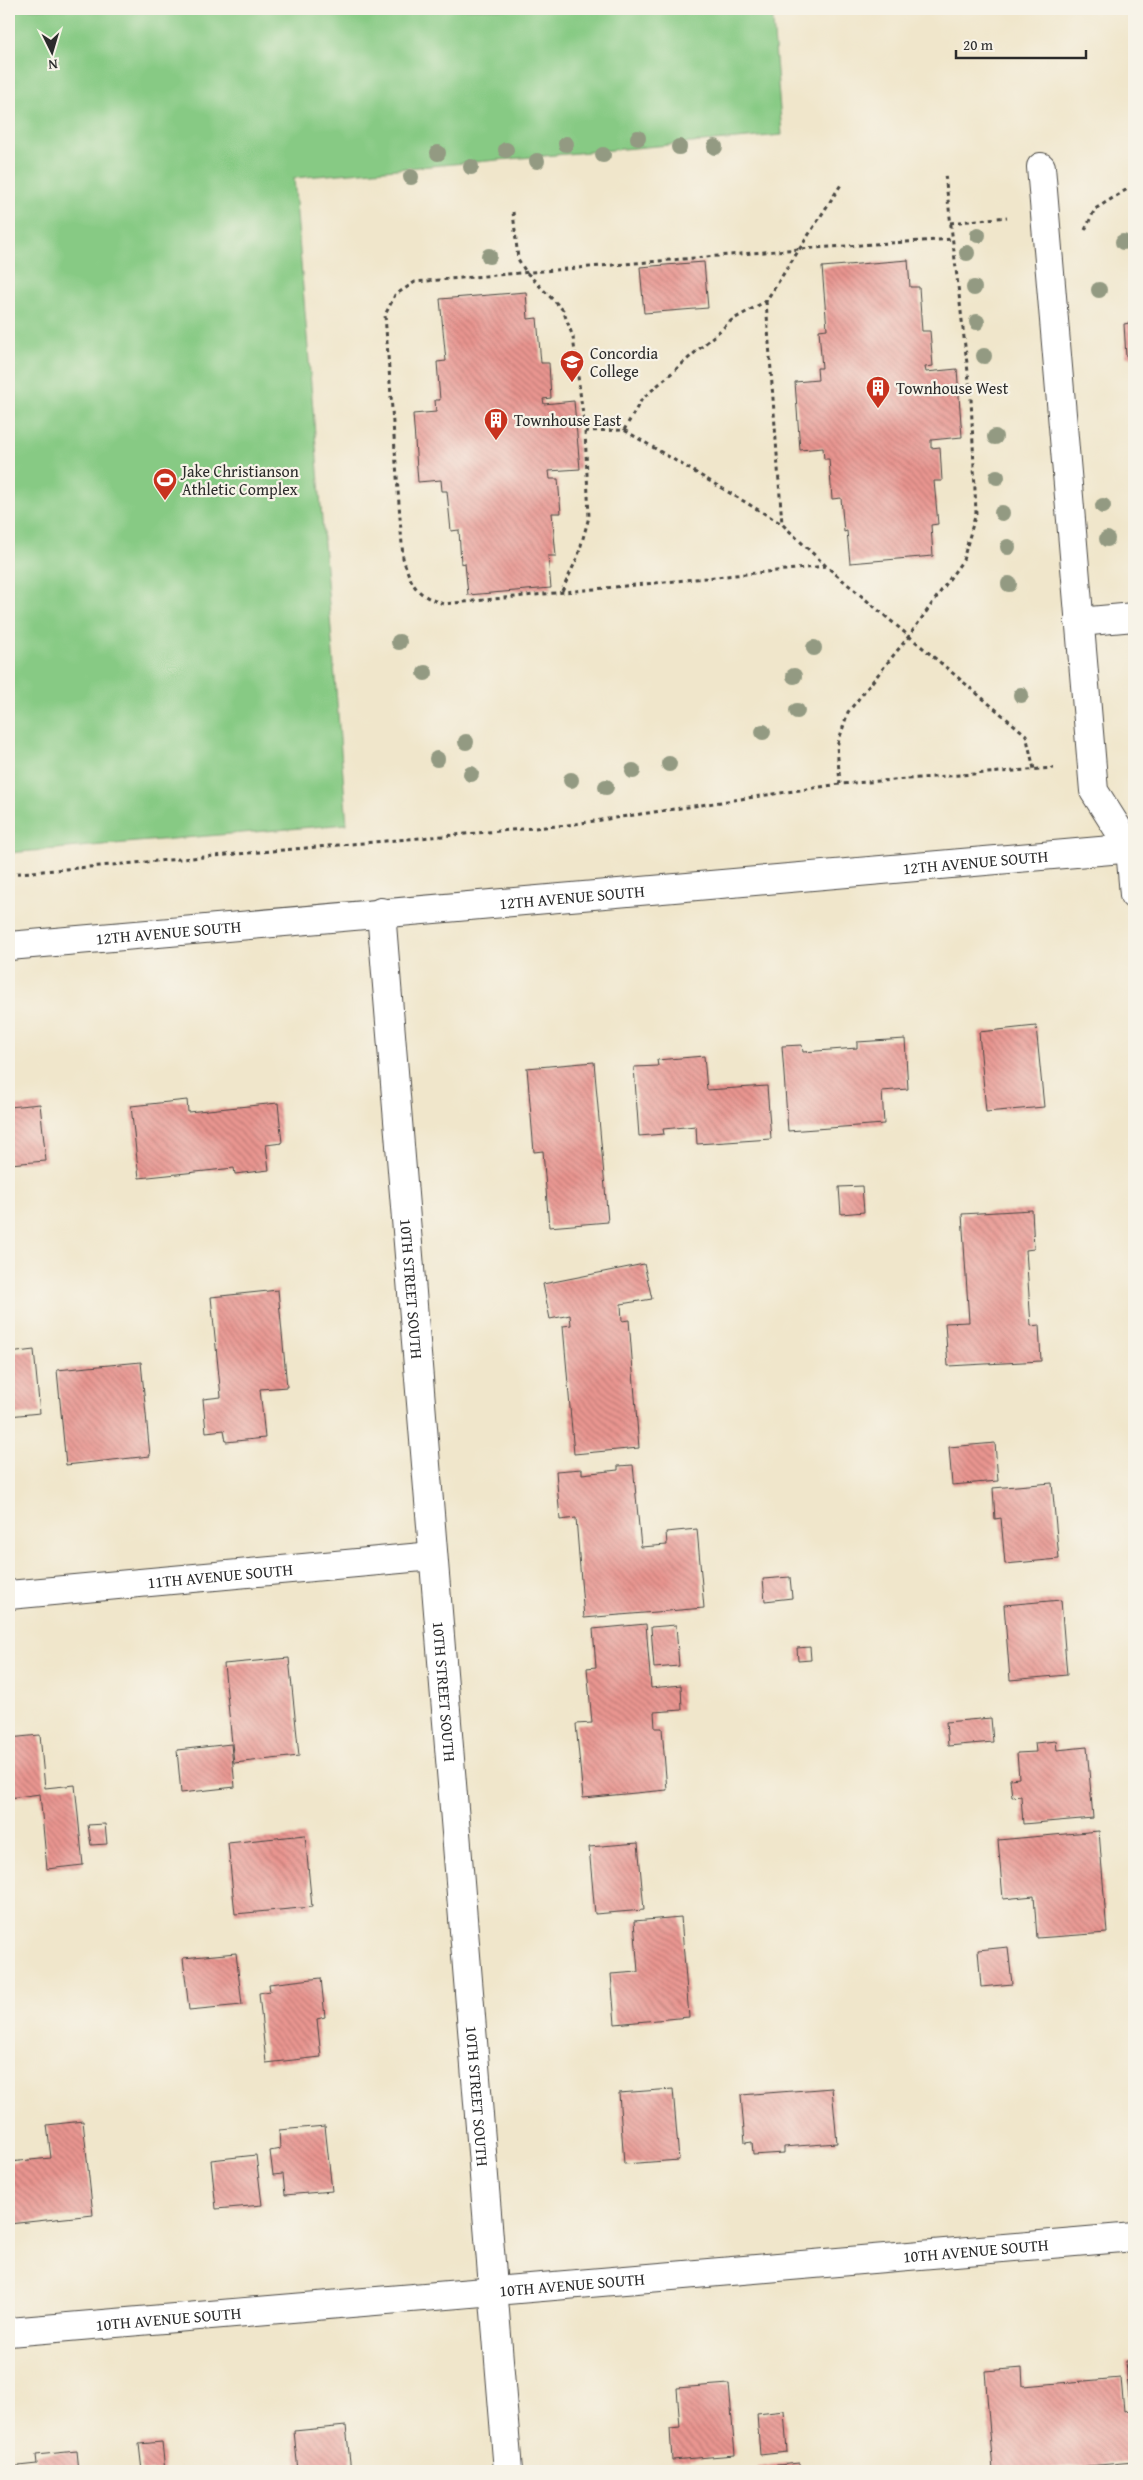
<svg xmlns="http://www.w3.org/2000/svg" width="1143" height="2480" viewBox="0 0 1143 2480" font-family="'Gentium Book Plus',serif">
  <defs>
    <pattern id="building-back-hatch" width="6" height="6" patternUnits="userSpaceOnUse" patternTransform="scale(1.25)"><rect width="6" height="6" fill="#e99590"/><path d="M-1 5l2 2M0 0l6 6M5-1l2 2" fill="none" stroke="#bd7a76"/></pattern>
  </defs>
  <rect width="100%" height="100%" fill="#f7f3e8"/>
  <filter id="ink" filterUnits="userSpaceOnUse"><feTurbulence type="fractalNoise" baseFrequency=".02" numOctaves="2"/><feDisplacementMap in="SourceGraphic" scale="10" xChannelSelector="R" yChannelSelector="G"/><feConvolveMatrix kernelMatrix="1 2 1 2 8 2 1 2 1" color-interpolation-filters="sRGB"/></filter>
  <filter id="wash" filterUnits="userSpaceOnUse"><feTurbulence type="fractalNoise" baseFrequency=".0096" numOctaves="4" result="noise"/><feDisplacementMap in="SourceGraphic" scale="20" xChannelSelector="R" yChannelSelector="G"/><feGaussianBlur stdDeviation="1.12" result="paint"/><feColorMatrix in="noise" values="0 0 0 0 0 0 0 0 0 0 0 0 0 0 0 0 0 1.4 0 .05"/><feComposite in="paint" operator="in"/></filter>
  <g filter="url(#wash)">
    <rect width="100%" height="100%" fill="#f0e6cb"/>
    <path fill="#87ca84" stroke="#597a58" d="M 9,9 L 772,9 L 782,135 L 294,178 L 347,824 L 9,853 Z"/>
    <g id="blocks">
      <g fill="url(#building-back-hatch)">
        <path d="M 908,260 L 910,287 L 919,287 L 922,331 L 930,331 L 933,366 L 925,367 L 926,372 L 957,369 L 962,437 L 931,440 L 931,448 L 940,447 L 942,481 L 934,481 L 938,524 L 931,525 L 933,556 L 850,563 L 847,531 L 844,532 L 841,498 L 832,499 L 829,459 L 824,459 L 823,448 L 800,450 L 795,382 L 818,380 L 817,368 L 822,368 L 819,330 L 827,329 L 822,267 Z"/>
        <path d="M 704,262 L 708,308 L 644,313 L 640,267 Z"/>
        <path d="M 526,292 L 528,319 L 537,318 L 541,363 L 549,363 L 551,398 L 543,399 L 544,404 L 574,401 L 580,469 L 549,471 L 550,479 L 558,479 L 561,513 L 552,513 L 556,556 L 548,556 L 551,588 L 468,595 L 465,563 L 461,564 L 459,530 L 451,531 L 447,491 L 442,491 L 441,480 L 418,482 L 413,414 L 436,412 L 435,400 L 440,400 L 437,362 L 446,361 L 440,299 Z"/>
        <path d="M 1134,322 L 1134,357 L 1126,357 L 1124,324 Z"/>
        <path d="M 1036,1026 L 1044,1107 L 986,1112 L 979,1032 Z"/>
        <path d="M 905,1039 L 908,1089 L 882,1091 L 884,1124 L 788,1131 L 782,1046 L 802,1045 L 803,1052 L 857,1048 L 857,1042 Z"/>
        <path d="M 704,1056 L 707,1090 L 767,1086 L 771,1139 L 697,1144 L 696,1126 L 663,1129 L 664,1134 L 639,1136 L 634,1067 L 658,1066 L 657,1060 Z"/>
        <path d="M 594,1062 L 608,1222 L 549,1227 L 543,1151 L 534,1152 L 527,1068 Z"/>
        <path d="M 187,1100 L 188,1112 L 278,1103 L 282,1143 L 266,1145 L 269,1170 L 235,1174 L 234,1168 L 139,1178 L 131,1106 Z"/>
        <path d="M 40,1104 L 46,1161 L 9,1164 L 9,1107 Z"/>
        <path d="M 862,1186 L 864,1212 L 841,1214 L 839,1187 Z"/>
        <path d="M 1032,1210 L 1034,1249 L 1026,1250 L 1031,1326 L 1039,1325 L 1041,1361 L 948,1366 L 945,1323 L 969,1322 L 962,1214 Z"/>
        <path d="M 644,1264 L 652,1299 L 621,1304 L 622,1321 L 629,1320 L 639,1448 L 574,1454 L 563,1326 L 571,1325 L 570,1315 L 550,1319 L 543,1284 Z"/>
        <path d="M 278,1290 L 287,1387 L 260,1389 L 265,1438 L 226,1442 L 224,1430 L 206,1432 L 203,1399 L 221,1397 L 211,1297 Z"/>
        <path d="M 34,1350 L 40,1413 L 9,1416 L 9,1353 Z"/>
        <path d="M 141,1362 L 150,1456 L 66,1465 L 57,1370 Z"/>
        <path d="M 995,1443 L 998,1481 L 952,1485 L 949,1447 Z"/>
        <path d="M 633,1465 L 641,1547 L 667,1545 L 666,1532 L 697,1529 L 704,1608 L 584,1618 L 576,1518 L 560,1520 L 556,1471 L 582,1469 L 582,1474 L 618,1470 L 618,1466 Z"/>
        <path d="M 1052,1483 L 1059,1559 L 1005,1564 L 1001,1518 L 995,1519 L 993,1488 Z"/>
        <path d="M 790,1577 L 792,1598 L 765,1601 L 763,1579 Z"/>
        <path d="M 1061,1600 L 1067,1675 L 1010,1680 L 1004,1605 Z"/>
        <path d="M 646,1624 L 651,1688 L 681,1685 L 682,1710 L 654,1712 L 655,1728 L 662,1728 L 667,1790 L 583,1798 L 576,1724 L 592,1723 L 587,1668 L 596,1667 L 593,1629 Z"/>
        <path d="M 676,1625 L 679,1666 L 654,1668 L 651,1627 Z"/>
        <path d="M 810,1647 L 811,1660 L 798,1661 L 797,1648 Z"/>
        <path d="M 289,1658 L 299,1756 L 234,1763 L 224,1664 Z"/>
        <path d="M 991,1718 L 993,1742 L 948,1746 L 946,1722 Z"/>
        <path d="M 40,1735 L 45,1788 L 75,1785 L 83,1865 L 47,1869 L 40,1794 L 9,1798 L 9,1738 Z"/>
        <path d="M 1056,1741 L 1057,1750 L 1087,1747 L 1093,1818 L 1023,1824 L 1021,1796 L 1012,1797 L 1010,1779 L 1019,1778 L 1017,1753 L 1036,1752 L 1035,1743 Z"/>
        <path d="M 231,1744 L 235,1787 L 181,1793 L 177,1750 Z"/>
        <path d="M 105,1824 L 107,1844 L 91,1845 L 88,1825 Z"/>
        <path d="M 1099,1831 L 1107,1933 L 1037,1938 L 1034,1896 L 1003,1899 L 998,1840 Z"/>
        <path d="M 305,1835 L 312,1907 L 235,1914 L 228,1843 Z"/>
        <path d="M 638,1843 L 644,1910 L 595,1914 L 589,1847 Z"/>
        <path d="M 681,1917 L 689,2017 L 615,2024 L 611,1974 L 638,1972 L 634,1921 Z"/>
        <path d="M 1008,1947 L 1012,1984 L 981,1987 L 978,1950 Z"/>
        <path d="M 236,1953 L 242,2005 L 189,2010 L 183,1958 Z"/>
        <path d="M 321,1978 L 325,2017 L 317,2019 L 321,2057 L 266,2063 L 259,1993 L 270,1991 L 269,1984 Z"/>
        <path d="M 832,2088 L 837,2143 L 784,2147 L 784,2153 L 753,2155 L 752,2142 L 745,2143 L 741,2095 Z"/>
        <path d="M 673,2089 L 679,2160 L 624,2164 L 619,2093 Z"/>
        <path d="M 83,2121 L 93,2215 L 9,2224 L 9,2162 L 51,2158 L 47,2125 Z"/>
        <path d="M 325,2126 L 332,2191 L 285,2195 L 283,2174 L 273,2175 L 270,2151 L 280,2149 L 279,2130 Z"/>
        <path d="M 256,2155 L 262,2205 L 216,2209 L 211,2160 Z"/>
        <path d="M 1134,2360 L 1134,2462 L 1029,2471 L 993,2471 L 985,2371 L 1022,2368 L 1023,2386 L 1121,2378 L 1124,2411 L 1130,2410 L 1126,2361 Z"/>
        <path d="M 729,2384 L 735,2455 L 672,2460 L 670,2429 L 680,2428 L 677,2388 Z"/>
        <path d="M 784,2411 L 787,2452 L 760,2455 L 757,2414 Z"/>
        <path d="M 346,2426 L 351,2471 L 298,2471 L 294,2431 Z"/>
        <path d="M 162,2442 L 165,2471 L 142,2471 L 139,2444 Z"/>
        <path d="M 77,2451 L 79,2471 L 9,2471 L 9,2467 L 37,2464 L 36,2455 Z"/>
        <path d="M 799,2463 L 799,2471 L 758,2471 L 758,2467 Z"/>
      </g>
    </g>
  </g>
  <g filter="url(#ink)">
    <use href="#blocks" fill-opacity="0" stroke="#494743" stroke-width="1"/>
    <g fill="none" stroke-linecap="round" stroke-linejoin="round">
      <defs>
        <g id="minor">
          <path d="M 1041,167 L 1094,791 L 1130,848 L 1134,895"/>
          <path d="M 1079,622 L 1134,617"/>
          <path id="s1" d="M 381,912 L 508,2471"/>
          <path id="s2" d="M 9,946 L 1134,848"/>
          <path id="s3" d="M 9,1595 L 433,1556"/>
          <path id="s4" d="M 9,2332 L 1134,2237"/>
        </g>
      </defs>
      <use href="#minor" stroke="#494743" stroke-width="30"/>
      <g stroke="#494743" stroke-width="3" stroke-dasharray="4 4" stroke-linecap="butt">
        <path d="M 513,212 L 518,259 L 526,272 L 563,310 L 573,337 L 585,431 L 589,517 L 578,556 L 561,593"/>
        <path d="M 950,223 L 1007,217"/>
        <path d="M 1085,230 L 1095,209 L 1134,185"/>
        <path d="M 766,301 L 782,524"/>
        <path d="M 624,430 L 642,399 L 732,320 L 766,301 L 842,183"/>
        <path d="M 585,431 L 624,430 L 782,524 L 826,566 L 1026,735 L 1034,769"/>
        <path d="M 826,566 L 444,604 C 416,595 412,587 403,558 L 385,315 L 395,295 L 415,282 L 799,249 L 952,239"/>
        <path d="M 840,784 L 837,746 L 848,712 L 909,636 L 963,560 L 976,513 L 971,398 L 945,174"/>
        <path d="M 9,874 L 568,825 L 840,784 L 1054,768"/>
      </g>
      <use href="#minor" stroke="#fff" stroke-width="28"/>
    </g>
    <g fill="#939a82">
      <circle cx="638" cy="138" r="8"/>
      <circle cx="566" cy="144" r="8"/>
      <circle cx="679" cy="147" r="8"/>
      <circle cx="715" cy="147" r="8"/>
      <circle cx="506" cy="150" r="8"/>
      <circle cx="438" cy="153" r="8"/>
      <circle cx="603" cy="155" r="8"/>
      <circle cx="537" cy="161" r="8"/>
      <circle cx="471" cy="167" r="8"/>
      <circle cx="411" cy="177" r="8"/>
      <circle cx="978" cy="235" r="8"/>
      <circle cx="1123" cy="242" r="8"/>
      <circle cx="967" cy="253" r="8"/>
      <circle cx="489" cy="256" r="8"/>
      <circle cx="974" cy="288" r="8"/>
      <circle cx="1099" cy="290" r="8"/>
      <circle cx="977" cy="322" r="8"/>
      <circle cx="984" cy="356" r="8"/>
      <circle cx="995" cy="437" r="8"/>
      <circle cx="997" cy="477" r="8"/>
      <circle cx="1103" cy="506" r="8"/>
      <circle cx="1002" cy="513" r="8"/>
      <circle cx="1107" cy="539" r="8"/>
      <circle cx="1008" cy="547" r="8"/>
      <circle cx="1009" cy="584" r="8"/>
      <circle cx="399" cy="642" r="8"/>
      <circle cx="814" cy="648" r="8"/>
      <circle cx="425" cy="673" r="8"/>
      <circle cx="794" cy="676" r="8"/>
      <circle cx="1021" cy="695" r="8"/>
      <circle cx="797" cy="711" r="8"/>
      <circle cx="763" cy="732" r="8"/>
      <circle cx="466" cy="742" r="8"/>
      <circle cx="437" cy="759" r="8"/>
      <circle cx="669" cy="764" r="8"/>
      <circle cx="633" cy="771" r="8"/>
      <circle cx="471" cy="774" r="8"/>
      <circle cx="571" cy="780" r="8"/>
      <circle cx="606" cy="787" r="8"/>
    </g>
  </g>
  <defs>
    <symbol id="university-pin" viewBox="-11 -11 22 30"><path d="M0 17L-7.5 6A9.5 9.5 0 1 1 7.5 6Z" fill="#c8321e" stroke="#f7f3e8"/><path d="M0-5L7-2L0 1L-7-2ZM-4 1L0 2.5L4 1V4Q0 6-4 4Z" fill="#fff"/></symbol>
    <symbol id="building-pin" viewBox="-11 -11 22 30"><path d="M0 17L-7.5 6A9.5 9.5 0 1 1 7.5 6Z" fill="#c8321e" stroke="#f7f3e8"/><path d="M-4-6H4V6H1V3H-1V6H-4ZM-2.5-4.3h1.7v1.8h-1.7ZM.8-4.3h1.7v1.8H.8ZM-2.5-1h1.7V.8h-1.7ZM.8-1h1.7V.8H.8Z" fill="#fff"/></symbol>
    <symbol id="stadium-pin" viewBox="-11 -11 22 30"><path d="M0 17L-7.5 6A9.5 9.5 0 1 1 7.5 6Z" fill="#c8321e" stroke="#f7f3e8"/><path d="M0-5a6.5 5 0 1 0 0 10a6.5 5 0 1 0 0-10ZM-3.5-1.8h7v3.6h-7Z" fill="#fff"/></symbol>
  </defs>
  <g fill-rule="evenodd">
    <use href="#university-pin" x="558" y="348" width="28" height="38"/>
    <use href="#building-pin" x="864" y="374" width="28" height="38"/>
    <use href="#building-pin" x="482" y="406" width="28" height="38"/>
    <use href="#stadium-pin" x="151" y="466" width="28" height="38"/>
  </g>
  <g text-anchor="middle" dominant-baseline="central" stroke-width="4.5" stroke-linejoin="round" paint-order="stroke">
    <g font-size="16" fill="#2b2b2b" stroke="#f7f3e8" text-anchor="start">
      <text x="590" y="353">Concordia<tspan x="590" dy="18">College</tspan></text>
      <text x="896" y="388">Townhouse West</text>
      <text x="514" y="420">Townhouse East</text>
      <text x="182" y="471">Jake Christianson<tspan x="182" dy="18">Athletic Complex</tspan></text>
    </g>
    <g font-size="16" fill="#2b2b2b" stroke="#f7f3e8">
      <text stroke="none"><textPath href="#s2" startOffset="970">12TH AVENUE SOUTH</textPath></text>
      <text stroke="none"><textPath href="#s2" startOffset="565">12TH AVENUE SOUTH</textPath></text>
      <text stroke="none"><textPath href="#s2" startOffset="160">12TH AVENUE SOUTH</textPath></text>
      <text stroke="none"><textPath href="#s1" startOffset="378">10TH STREET SOUTH</textPath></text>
      <text stroke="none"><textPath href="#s3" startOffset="212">11TH AVENUE SOUTH</textPath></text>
      <text stroke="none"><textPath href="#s1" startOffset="782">10TH STREET SOUTH</textPath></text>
      <text stroke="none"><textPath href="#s1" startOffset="1188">10TH STREET SOUTH</textPath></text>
      <text stroke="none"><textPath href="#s4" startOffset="970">10TH AVENUE SOUTH</textPath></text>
      <text stroke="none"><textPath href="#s4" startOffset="565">10TH AVENUE SOUTH</textPath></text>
      <text stroke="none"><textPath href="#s4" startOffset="160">10TH AVENUE SOUTH</textPath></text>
    </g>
  </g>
  <rect width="1143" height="2480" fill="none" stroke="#f7f3e8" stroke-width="30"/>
  <g transform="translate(52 52) rotate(175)" stroke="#f7f3e8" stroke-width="4" paint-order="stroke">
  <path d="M0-4L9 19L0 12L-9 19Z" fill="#2b2b2b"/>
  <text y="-8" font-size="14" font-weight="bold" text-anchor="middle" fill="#2b2b2b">N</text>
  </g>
  <path d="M956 50v8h130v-8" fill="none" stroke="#2b2b2b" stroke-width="2.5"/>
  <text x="963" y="50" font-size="15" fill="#2b2b2b" stroke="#f7f3e8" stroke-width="4" paint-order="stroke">20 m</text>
</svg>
